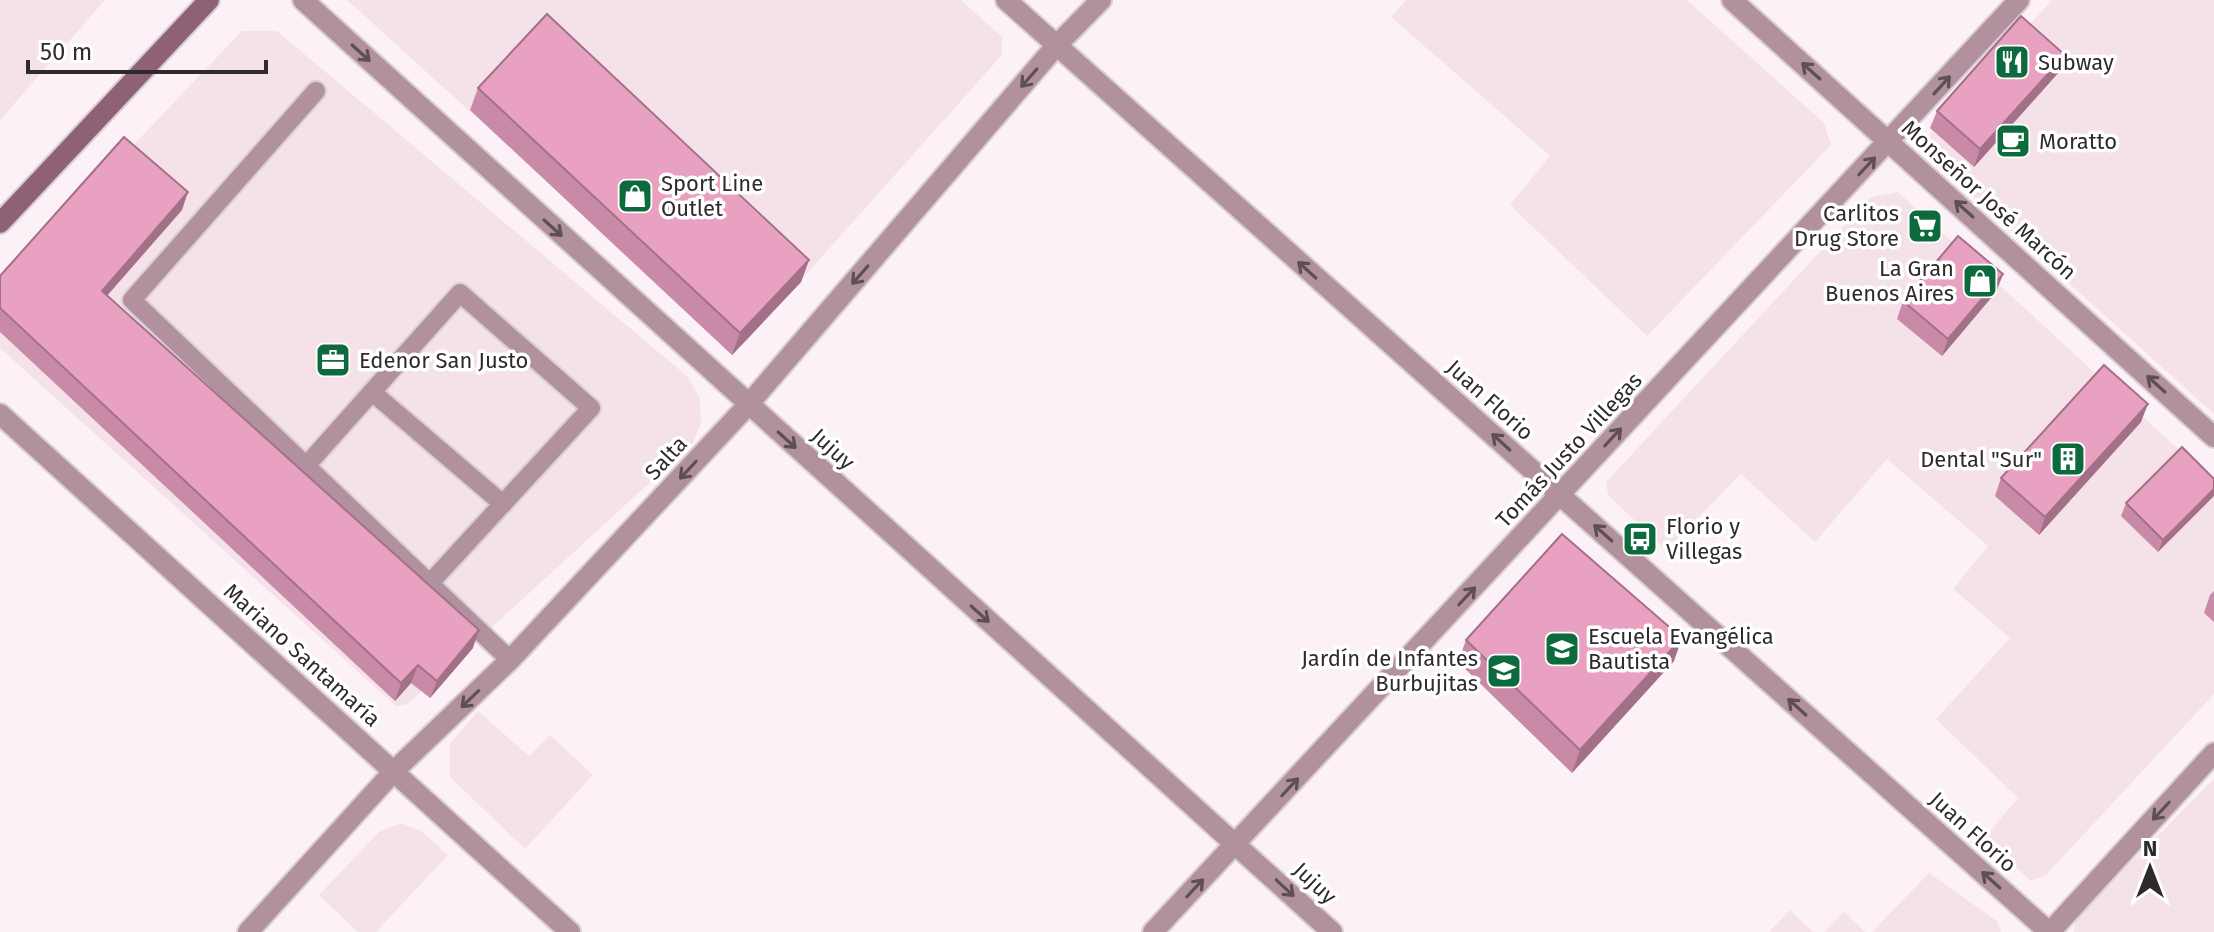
<svg xmlns="http://www.w3.org/2000/svg" width="2214" height="932" viewBox="0 0 2214 932" font-family="'Fira Sans',sans-serif">
  <rect width="100%" height="100%" fill="#fcf1f6"/>
  <g fill="#f5e2e9">
    <path d="M 0,0 L 105,0 L 0,120 Z"/>
    <path d="M 347,0 L 961,0 L 1002,37 L 1002,55 L 744,344 L 733,350 Z"/>
    <path d="M 1406,0 L 1687,0 L 1824,123 L 1831,145 L 1647,336 L 1510,205 L 1550,156 L 1391,17 Z"/>
    <path d="M 2052,0 L 2214,0 L 2214,414 L 1928,156 L 1924,140 Z"/>
    <path d="M 242,31 L 277,31 L 688,377 L 700,399 L 701,423 L 693,443 L 408,704 L 396,706 L 0,348 L 0,285 Z"/>
    <path d="M 1898,192 L 2214,482 L 2214,694 L 2046,875 L 2031,881 L 1984,838 L 2018,798 L 1936,719 L 2010,638 L 1953,589 L 1988,546 L 1887,459 L 1815,542 L 1741,474 L 1666,550 L 1608,495 L 1606,482 L 1871,197 Z"/>
    <path d="M 478,711 L 529,756 L 550,735 L 593,775 L 525,849 L 450,777 L 450,744 Z"/>
    <path d="M 2214,779 L 2214,932 L 2074,932 L 2075,919 Z"/>
    <path d="M 401,823 L 421,831 L 448,855 L 376,932 L 358,932 L 319,895 L 379,832 Z"/>
    <path d="M 1929,873 L 1997,921 L 2001,932 L 1872,932 Z"/>
    <path d="M 1790,910 L 1813,932 L 1769,932 Z"/>
    <path d="M 1844,912 L 1865,932 L 1824,932 Z"/>
  </g>
  <g fill="none" stroke-linecap="round" stroke-linejoin="round">
    <defs>
      <g id="service">
        <path d="M 316,91 L 132,300 L 510,660"/>
        <path d="M 372,392 L 503,504"/>
        <path d="M 306,466 L 460,293 L 591,408 L 430,583"/>
      </g>
      <g id="minor">
        <path d="M 303,0 L 1332,932"/>
        <path d="M 1006,0 L 2049,932"/>
        <path d="M 1732,0 L 2214,437"/>
        <path d="M 248,932 L 394,771 L 510,660 L 748,405 L 1056,46 L 1101,0"/>
      </g>
      <g id="tertiary">
        <path d="M 0,414 L 570,932"/>
        <path d="M 1153,932 L 2019,0"/>
        <path d="M 2050,932 L 2214,753"/>
      </g>
      <path id="secondary" d="M 0,223 L 209,0"/>
    </defs>
    <use href="#service" stroke="#d7cdd2" stroke-width="22"/>
    <use href="#minor" stroke="#d7cdd2" stroke-width="24"/>
    <use href="#tertiary" stroke="#d7cdd2" stroke-width="24"/>
    <use href="#secondary" stroke="#d7cdd2" stroke-width="24"/>
    <use href="#service" stroke="#b1919e" stroke-width="18"/>
    <use href="#minor" stroke="#b1919e" stroke-width="20"/>
    <use href="#tertiary" stroke="#b1919e" stroke-width="20"/>
    <use href="#secondary" stroke="#8e6175" stroke-width="20"/>
  </g>
  <g fill="#c88aa6">
    <path d="M 2065,55 L 2059,72 L 1974,167 L 1930,128 L 1937,111 Z"/>
    <path d="M 478,88 L 809,260 L 801,282 L 732,355 L 470,110 Z"/>
    <path d="M 182,210 L 107,296 L 473,648 L 430,698 L 411,683 L 395,701 L 0,332 L 0,276 Z"/>
    <path d="M 2003,274 L 1996,292 L 1942,356 L 1897,319 L 1903,301 Z"/>
    <path d="M 2141,422 L 2039,535 L 1995,496 L 2001,478 Z"/>
    <path d="M 2214,479 L 2158,552 L 2121,516 L 2126,503 Z"/>
    <path d="M 2214,591 L 2214,622 L 2204,613 L 2210,595 Z"/>
    <path d="M 1466,640 L 1674,661 L 1572,773 L 1458,662 Z"/>
  </g>
  <g fill="#a37187">
    <path d="M 2065,55 L 2059,72 L 1974,167 L 1980,149 Z"/>
    <path d="M 188,192 L 182,210 L 95,309 L 102,291 Z"/>
    <path d="M 809,260 L 801,282 L 732,355 L 740,333 Z"/>
    <path d="M 2003,274 L 1996,292 L 1942,356 L 1948,339 Z"/>
    <path d="M 2148,404 L 2141,422 L 2039,535 L 2045,517 Z"/>
    <path d="M 2214,489 L 2214,496 L 2158,552 L 2163,540 Z"/>
    <path d="M 479,630 L 473,648 L 430,698 L 437,681 Z"/>
    <path d="M 1682,638 L 1674,661 L 1572,773 L 1580,750 Z"/>
    <path d="M 418,665 L 411,683 L 395,701 L 401,683 Z"/>
  </g>
  <g fill="#e9a1c1" stroke="#a37187" stroke-width="2">
    <path d="M 547,14 L 809,260 L 740,333 L 478,88 Z"/>
    <path d="M 2021,16 L 2065,55 L 1980,149 L 1937,111 Z"/>
    <path d="M 124,137 L 188,192 L 102,291 L 479,630 L 437,681 L 418,665 L 401,683 L 0,308 L 0,276 Z"/>
    <path d="M 1958,236 L 2003,274 L 1948,339 L 1903,301 Z"/>
    <path d="M 2104,365 L 2148,404 L 2045,517 L 2001,478 Z"/>
    <path d="M 2182,447 L 2214,479 L 2214,489 L 2163,540 L 2126,503 Z"/>
    <path d="M 1562,534 L 1682,638 L 1580,750 L 1466,640 Z"/>
  </g>
  <defs><path id="oneway-shaft" d="M-6 0H5M1.5-3L5.5 0L1.5 3" fill="none" stroke-width="1.6" stroke-linecap="round" stroke-linejoin="round" transform="scale(2)"/></defs>
  <g stroke="#5c4f55">
    <use href="#oneway-shaft" transform="translate(361 53) rotate(42)"/>
    <use href="#oneway-shaft" transform="translate(1811 71) rotate(-138)"/>
    <use href="#oneway-shaft" transform="translate(1029 78) rotate(131)"/>
    <use href="#oneway-shaft" transform="translate(1942 85) rotate(-48)"/>
    <use href="#oneway-shaft" transform="translate(1867 166) rotate(-47)"/>
    <use href="#oneway-shaft" transform="translate(1964 209) rotate(-138)"/>
    <use href="#oneway-shaft" transform="translate(553 228) rotate(42)"/>
    <use href="#oneway-shaft" transform="translate(1307 270) rotate(-138)"/>
    <use href="#oneway-shaft" transform="translate(860 275) rotate(131)"/>
    <use href="#oneway-shaft" transform="translate(2156 384) rotate(-138)"/>
    <use href="#oneway-shaft" transform="translate(1613 437) rotate(-47)"/>
    <use href="#oneway-shaft" transform="translate(787 440) rotate(42)"/>
    <use href="#oneway-shaft" transform="translate(1501 442) rotate(-138)"/>
    <use href="#oneway-shaft" transform="translate(688 470) rotate(133)"/>
    <use href="#oneway-shaft" transform="translate(1603 533) rotate(-138)"/>
    <use href="#oneway-shaft" transform="translate(1467 596) rotate(-47)"/>
    <use href="#oneway-shaft" transform="translate(980 614) rotate(42)"/>
    <use href="#oneway-shaft" transform="translate(470 699) rotate(136)"/>
    <use href="#oneway-shaft" transform="translate(1797 707) rotate(-138)"/>
    <use href="#oneway-shaft" transform="translate(1290 787) rotate(-47)"/>
    <use href="#oneway-shaft" transform="translate(2161 811) rotate(133)"/>
    <use href="#oneway-shaft" transform="translate(1991 880) rotate(-138)"/>
    <use href="#oneway-shaft" transform="translate(1195 888) rotate(-47)"/>
    <use href="#oneway-shaft" transform="translate(1285 888) rotate(43)"/>
  </g>
  <defs>
    <symbol id="restaurant-square" viewBox="-11 -11 22 22"><rect x="-9" y="-9" width="18" height="18" rx="4" fill="#0d6a3d" stroke="#fff"/><path d="M-5-6h1v4h1v-4h1v4h1v-4h1v5L-1.5 .5V6h-2V.5L-5-1ZM5-6V6H3V1.5H1.5Q1.5-4 5-6Z" fill="#fff"/></symbol>
    <symbol id="cafe-square" viewBox="-11 -11 22 22"><rect x="-9" y="-9" width="18" height="18" rx="4" fill="#0d6a3d" stroke="#fff"/><path d="M-5.5-4.5H6V0H3Q3 3.5 0 3.5H-2.5Q-5.5 3.5-5.5 0ZM3-3.2v2h1.7v-2ZM-6 4.5H4V6H-6Z" fill="#fff"/></symbol>
    <symbol id="shop-square" viewBox="-11 -11 22 22"><rect x="-9" y="-9" width="18" height="18" rx="4" fill="#0d6a3d" stroke="#fff"/><path d="M-5-2.5h2.3a2.7 3.5 0 0 1 5.4 0H5L5.5 6h-11ZM-1.5-2.5h3a1.5 2.3 0 0 0-3 0Z" fill="#fff"/></symbol>
    <symbol id="supermarket-square" viewBox="-11 -11 22 22"><rect x="-9" y="-9" width="18" height="18" rx="4" fill="#0d6a3d" stroke="#fff"/><path d="M-6-5.5h2.5l.6 2H6L4.5 2H-2.5L-4.4-4H-6ZM-1.5 3.2a1.3 1.3 0 1 0 .1 0ZM3 3.2a1.3 1.3 0 1 0 .1 0Z" fill="#fff"/></symbol>
    <symbol id="office-square" viewBox="-11 -11 22 22"><rect x="-9" y="-9" width="18" height="18" rx="4" fill="#0d6a3d" stroke="#fff"/><path d="M-6-3h4V-5.5h4V-3h4V5H-6ZM-1-4.5V-3h2v-1.5ZM-6 0V1H6V0Z" fill="#fff"/></symbol>
    <symbol id="building-square" viewBox="-11 -11 22 22"><rect x="-9" y="-9" width="18" height="18" rx="4" fill="#0d6a3d" stroke="#fff"/><path d="M-4-6H4V6H1V3H-1V6H-4ZM-2.5-4.3h1.7v1.8h-1.7ZM.8-4.3h1.7v1.8H.8ZM-2.5-1h1.7V.8h-1.7ZM.8-1h1.7V.8H.8Z" fill="#fff"/></symbol>
    <symbol id="bus-square" viewBox="-11 -11 22 22"><rect x="-9" y="-9" width="18" height="18" rx="4" fill="#0d6a3d" stroke="#fff"/><path d="M-5-6H5V4H4V6H2V4H-2V6H-4V4H-5ZM-3.5-4V0h7V-4ZM-3.5 1.2v1.5H-2V1.2ZM2 1.2v1.5H3.5V1.2Z" fill="#fff"/></symbol>
    <symbol id="school-square" viewBox="-11 -11 22 22"><rect x="-9" y="-9" width="18" height="18" rx="4" fill="#0d6a3d" stroke="#fff"/><path d="M0-5L7-2L0 1L-7-2ZM-4 1L0 2.5L4 1V4Q0 6-4 4Z" fill="#fff"/></symbol>
  </defs>
  <g fill-rule="evenodd">
    <use href="#restaurant-square" x="1992" y="42" width="40" height="40"/>
    <use href="#cafe-square" x="1993" y="121" width="40" height="40"/>
    <use href="#shop-square" x="615" y="176" width="40" height="40"/>
    <use href="#supermarket-square" x="1905" y="206" width="40" height="40"/>
    <use href="#shop-square" x="1960" y="261" width="40" height="40"/>
    <use href="#office-square" x="313" y="340" width="40" height="40"/>
    <use href="#building-square" x="2048" y="439" width="40" height="40"/>
    <use href="#bus-square" x="1620" y="519" width="40" height="40"/>
    <use href="#school-square" x="1542" y="629" width="40" height="40"/>
    <use href="#school-square" x="1484" y="651" width="40" height="40"/>
  </g>
  <g text-anchor="middle" dominant-baseline="central" stroke-width="7" stroke-linejoin="round" paint-order="stroke">
    <g font-size="22" fill="#2f2b2d" stroke="#fff" text-anchor="start">
      <text x="2038" y="62">Subway</text>
      <text x="2039" y="141">Moratto</text>
      <text x="661" y="183">Sport Line<tspan x="661" dy="25">Outlet</tspan></text>
      <text x="1899" y="213" text-anchor="end">Carlitos<tspan x="1899" dy="25">Drug Store</tspan></text>
      <text x="1954" y="268" text-anchor="end">La Gran<tspan x="1954" dy="25">Buenos Aires</tspan></text>
      <text x="359" y="360">Edenor San Justo</text>
      <text x="2042" y="459" text-anchor="end">Dental "Sur"</text>
      <text x="1666" y="526">Florio y<tspan x="1666" dy="25">Villegas</tspan></text>
      <text x="1588" y="636">Escuela Evangélica<tspan x="1588" dy="25">Bautista</tspan></text>
      <text x="1478" y="658" text-anchor="end">Jardín de Infantes<tspan x="1478" dy="25">Burbujitas</tspan></text>
    </g>
    <g font-size="22" fill="#2f2b2d" stroke="#fff">
      <text transform="translate(1989 200) rotate(42)">Monseñor José Marcón</text>
      <text transform="translate(1490 400) rotate(42)">Juan Florio</text>
      <text transform="translate(833 449) rotate(42)">Jujuy</text>
      <text transform="translate(1569 450) rotate(-47)">Tomás Justo Villegas</text>
      <text transform="translate(666 458) rotate(-47)">Salta</text>
      <text transform="translate(302 655) rotate(42)">Mariano Santamaría</text>
      <text transform="translate(1973 832) rotate(42)">Juan Florio</text>
      <text transform="translate(1315 883) rotate(43)">Jujuy</text>
    </g>
  </g>
  <g transform="translate(2150 868)" stroke="#ffffff" stroke-width="6" paint-order="stroke">
  <path d="M0-6L14 30L0 20L-14 30Z" fill="#2f2b2d"/>
  <text y="-12" font-size="22" font-weight="bold" text-anchor="middle" fill="#2f2b2d">N</text>
  </g>
  <path d="M28 60v12h238v-12" fill="none" stroke="#2f2b2d" stroke-width="4"/>
  <text x="40" y="60" font-size="24" fill="#2f2b2d" stroke="#ffffff" stroke-width="6" paint-order="stroke">50 m</text>
</svg>
